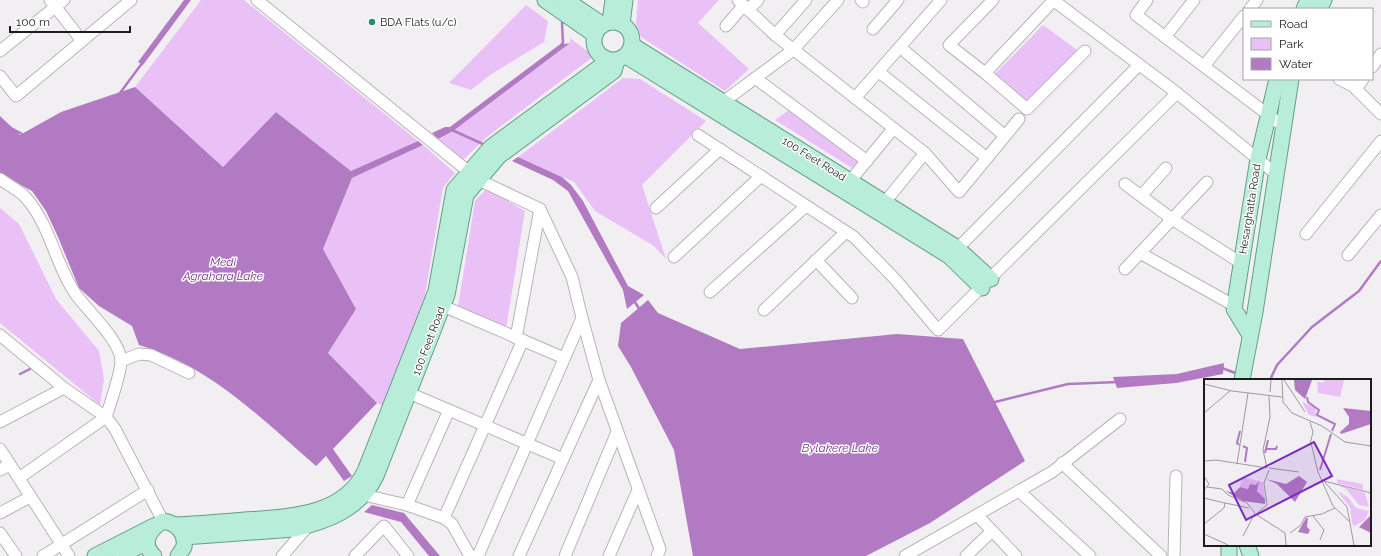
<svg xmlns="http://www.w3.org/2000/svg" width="1381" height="556" viewBox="0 0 1381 556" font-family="Raleway,sans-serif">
  <rect width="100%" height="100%" fill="#f2eff3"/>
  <g fill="#eac1f7">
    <path d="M 201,0 L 244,0 L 418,141 L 351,171 L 276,112 L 223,167 L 135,87 Z"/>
    <path d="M 638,0 L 719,0 L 698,23 L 749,69 L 725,91 L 641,37 L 636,24 Z"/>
    <path d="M 526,5 L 548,21 L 544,42 L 490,75 L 471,90 L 449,83 Z"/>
    <path d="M 1043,25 L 1080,52 L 1028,103 L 993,76 Z"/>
    <path d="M 570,38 L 594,56 L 488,136 L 463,160 L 438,139 L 453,131 L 570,43 Z"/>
    <path d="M 623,78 L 640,79 L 706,121 L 642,185 L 666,259 L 654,246 L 595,211 L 574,182 L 518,157 Z"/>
    <path d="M 789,110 L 859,160 L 852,168 L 775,120 Z"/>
    <path d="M 423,145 L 455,173 L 443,188 L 425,295 L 386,407 L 377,403 L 328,353 L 356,309 L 323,249 L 352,178 Z"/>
    <path d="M 486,189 L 525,211 L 506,329 L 458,307 L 475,201 Z"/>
    <path d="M 0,208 L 19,224 L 56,299 L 99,351 L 104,379 L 100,405 L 0,323 Z"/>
  </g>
  <g fill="#b17ac3">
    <path d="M 184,0 L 191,0 L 143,65 L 138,62 Z"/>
    <path d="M 570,43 L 453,131 L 438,139 L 432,133 L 445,127 L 450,127 L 559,45 Z"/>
    <path d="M 135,87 L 223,167 L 276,112 L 351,171 L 418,141 L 423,145 L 352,178 L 323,249 L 356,309 L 328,353 L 377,403 L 333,449 L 352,476 L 344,481 L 326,456 L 316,466 C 259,417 213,368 139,345 L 132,326 L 99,306 L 79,288 L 58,237 L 46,211 L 32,191 L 0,174 L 0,116 L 20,135 L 61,112 Z"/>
    <path d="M 518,157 L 562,177 L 571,185 L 583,201 L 628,286 L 644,295 L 627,309 L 623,290 L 568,191 L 553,180 L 512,161 Z"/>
    <path d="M 648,300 L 658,313 L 740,349 L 897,334 L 963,339 L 1025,461 L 930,523 L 866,556 L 693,556 L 674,450 L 631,367 L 618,346 L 621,323 Z"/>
    <path d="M 1224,363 L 1223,374 L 1176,383 L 1117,388 L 1113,377 L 1177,374 Z"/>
    <path d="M 372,505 L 404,513 L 440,556 L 429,556 L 401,522 L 364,512 Z"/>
  </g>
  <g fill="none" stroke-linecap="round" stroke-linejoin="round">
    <g stroke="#b17ac3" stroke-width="2.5">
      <path d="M 561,45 L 563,43 L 562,23 L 564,20"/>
      <path d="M 120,93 L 143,62"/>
      <path d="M 11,128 L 24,135"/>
      <path d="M 452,130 L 485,145"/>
      <path d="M 633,299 L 640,310"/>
      <path d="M 1222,368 L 1238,374"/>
      <path d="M 20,374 L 34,367"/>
      <path d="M 1270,380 L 1277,365 L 1312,327 L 1359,291 L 1381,261"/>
      <path d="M 995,402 L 1068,384 L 1118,382"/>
    </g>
    <defs>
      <g id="minor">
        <path d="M 50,0 L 82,41"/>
        <path d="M 257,0 L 479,180 L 540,209 L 572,277 L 582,318 L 599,380 L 660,549 L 657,556"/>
        <path d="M 738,0 L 775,35 L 925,153 L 959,192 L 1019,119"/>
        <path d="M 861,0 L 863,2"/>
        <path d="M 993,0 L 949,45 L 985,73 L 1053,1"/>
        <path d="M 1053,0 L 1177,93 L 1276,174"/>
        <path d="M 1147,0 L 1136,15 L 1283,126"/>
        <path d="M 1250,9 L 1257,0"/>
        <path d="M 748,10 L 758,0"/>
        <path d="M 726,26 L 743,6"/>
        <path d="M 873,29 L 898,0"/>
        <path d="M 775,35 L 806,0"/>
        <path d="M 1165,37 L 1194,0"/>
        <path d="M 901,48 L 1005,136"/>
        <path d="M 0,51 L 64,0"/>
        <path d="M 1204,66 L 1244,16"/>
        <path d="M 1372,67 L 1381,54"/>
        <path d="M 879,72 L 987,158"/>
        <path d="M 985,73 L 1027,109 L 1085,51"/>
        <path d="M 0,76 L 16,96 L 131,0"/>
        <path d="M 755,78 L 867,161"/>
        <path d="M 1339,79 L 1353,86 L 1381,114"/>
        <path d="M 1356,89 L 1363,79"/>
        <path d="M 855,98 L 941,0"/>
        <path d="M 723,102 L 793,50 L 838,0"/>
        <path d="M 698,135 L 854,237 L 895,279 L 938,330 L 1177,93"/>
        <path d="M 0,179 C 8,185 21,191 27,199 C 51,227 56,267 77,296 C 89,312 121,342 121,361 C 121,372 110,405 106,417 L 115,429 L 163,521"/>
        <path d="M 850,181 L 893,129"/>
        <path d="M 1125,184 L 1172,219 L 1241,263"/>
        <path d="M 1141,196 L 1166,168"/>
        <path d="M 885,202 L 925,153"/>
        <path d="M 656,208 L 720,149"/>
        <path d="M 1306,234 L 1381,141"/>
        <path d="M 958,248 L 1139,65"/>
        <path d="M 1140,253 L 1235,306"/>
        <path d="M 1348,255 L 1381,215"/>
        <path d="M 674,257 L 761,176"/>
        <path d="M 816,260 L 852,298"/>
        <path d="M 1125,269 L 1207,182"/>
        <path d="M 710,292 L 806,206"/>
        <path d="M 443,306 L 564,358"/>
        <path d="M 764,310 L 846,232"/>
        <path d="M 0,335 L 64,388 L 106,417 L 19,478"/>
        <path d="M 516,338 L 540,209"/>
        <path d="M 121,361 L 139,354 L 151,355 L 189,373"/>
        <path d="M 409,393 L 563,459"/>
        <path d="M 0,422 L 64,388"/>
        <path d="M 0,449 L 69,556"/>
        <path d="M 1062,463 L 1161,556"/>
        <path d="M 0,470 L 10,465"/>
        <path d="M 1019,491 L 1090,556"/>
        <path d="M 364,495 L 407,505 L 444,518 L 452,524 L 470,556"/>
        <path d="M 407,505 L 449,410"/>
        <path d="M 0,513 L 30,497"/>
        <path d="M 977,515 L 1016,556"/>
        <path d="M 444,518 L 523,340"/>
        <path d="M 0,533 L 16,556"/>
        <path d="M 43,556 L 148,490"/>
        <path d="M 282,556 L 309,525"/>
        <path d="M 355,556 L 384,526 L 408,556"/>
        <path d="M 478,556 L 582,318"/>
        <path d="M 519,556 L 599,380"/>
        <path d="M 565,556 L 617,432"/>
        <path d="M 609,556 L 638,490"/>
        <path d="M 905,556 L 1052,472 L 1120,419"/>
        <path d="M 966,556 L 992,531"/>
        <path d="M 1174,556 L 1176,476"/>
      </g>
      <g id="major">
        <path d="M 545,0 L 595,35"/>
        <path d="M 566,0 L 603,25"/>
        <path d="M 1304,9 L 1307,2 L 1311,0"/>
        <path d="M 1319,9 L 1324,0"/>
        <circle cx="613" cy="41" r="19"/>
        <path d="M 610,22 L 613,0"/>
        <path d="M 622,24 L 625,0"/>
        <path d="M 632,45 L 956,247 L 991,279"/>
        <path d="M 626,56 L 949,256 L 982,288"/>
        <path d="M 1250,335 L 1234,309 L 1258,159 L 1277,79"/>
        <path d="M 1242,380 L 1255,312 L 1291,79"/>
        <path d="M 175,525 C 198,524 222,522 245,520 C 288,517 344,516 365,471 L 436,291 L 454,190 L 491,147 L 605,63 L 605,58"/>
        <path d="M 184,537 L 294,529 C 328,521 360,509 376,476 L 447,295 L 466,195 L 499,156 L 614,71 L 617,60"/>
        <path d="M 1247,545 L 1251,556"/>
        <path d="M 95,556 L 154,526"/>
        <path d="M 120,556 L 147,542"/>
        <path d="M 154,556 C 140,543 150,529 163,521 C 177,523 186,533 184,547 L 178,556"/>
        <path d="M 1229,556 L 1229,545"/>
      </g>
    </defs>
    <use href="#minor" stroke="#b8b4b9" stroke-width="13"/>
    <use href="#major" stroke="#639d86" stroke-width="17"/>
    <use href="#minor" stroke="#fff" stroke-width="11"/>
    <use href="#major" stroke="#b8eed9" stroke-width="15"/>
  </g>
  <circle fill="#248d6b" stroke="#fff" stroke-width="1.5" cx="372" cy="22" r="4"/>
  <g text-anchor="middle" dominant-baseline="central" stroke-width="3" stroke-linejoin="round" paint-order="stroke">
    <g font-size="11" fill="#1d1c1d" stroke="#fff" text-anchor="start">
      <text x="380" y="22">BDA Flats (u/c)</text>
    </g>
    <g font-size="11" fill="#1d1c1d" stroke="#fff">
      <text transform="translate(814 159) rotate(32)">100 Feet Road</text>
      <text transform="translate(1250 209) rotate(-81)">Hesarghatta Road</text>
      <text transform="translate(429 341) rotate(-69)">100 Feet Road</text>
    </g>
    <g font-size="12" font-style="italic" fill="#76338a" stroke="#fff">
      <text x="223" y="262">Medi<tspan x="223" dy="14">Agrahara Lake</tspan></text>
      <text x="840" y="448">Bylakere Lake</text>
    </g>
  </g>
  <g transform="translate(1204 379)">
    <rect width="167" height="167" fill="#f2eff3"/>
    <path d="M 120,1 L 140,1 L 136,18 L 114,14 L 113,2 L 119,4 ZM 98,23 L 112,28 L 112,38 L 105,36 ZM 38,98 L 59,103 L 61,120 L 56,118 L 52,106 L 46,105 L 44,110 L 36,108 ZM 133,100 L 159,105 L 159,111 L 133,104 ZM 132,105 L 161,114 L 165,128 L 155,126 L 142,110 ZM 133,112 L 144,118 L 152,129 L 165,132 L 161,141 L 151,147 L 148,145 L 146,128 Z" fill="#eac1f7"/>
    <path d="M 90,1 L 108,1 L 101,20 L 91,11 ZM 139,29 L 167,32 L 167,45 L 137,55 L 136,53 L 145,45 L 145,38 ZM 95,97 L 103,103 L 91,123 L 73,105 L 62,100 L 82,105 ZM 55,102 L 53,112 L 61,120 L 61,125 L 39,122 L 21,112 L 30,114 L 36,108 L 44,110 L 46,105 L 52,106 ZM 167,136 L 167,154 L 155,148 ZM 102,139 L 104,139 L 103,148 L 106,151 L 104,155 L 94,153 Z" fill="#b17ac3"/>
    <path fill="none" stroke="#b17ac3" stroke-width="2" d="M 103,18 L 104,23 L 115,31 L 113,36 L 131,45 L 128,52M 35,66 L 33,64 L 36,52M 39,67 L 43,69 L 41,83M 62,70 L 72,70 L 73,67M 61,74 L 64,61M 116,91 L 127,55"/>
    <path fill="none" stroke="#9d9b9d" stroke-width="1" d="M 78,1 L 79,23 L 88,34 L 118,47 L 141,63 L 167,67M 80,1 L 101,33M 0,5 L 28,12 L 78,18M 66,13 L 67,1M 0,34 L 26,12M 106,43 L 109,53 L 106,65M 107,64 L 114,93 L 129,127 L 145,142M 0,82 L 12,81 L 63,89M 33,85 L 44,14M 63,89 L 59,71 L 66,38 L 65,17M 65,89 L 95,93M 0,97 L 5,105 L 0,111M 119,101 L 143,128 L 150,166M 120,102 L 167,114M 3,108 L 18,110 L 24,116 L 43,124 L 51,134M 0,119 L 21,124 L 20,129 L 0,145M 21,124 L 45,129M 53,134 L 63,126 L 60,104 L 65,91M 53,136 L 81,154 L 82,166M 109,137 L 120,151 L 116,161M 86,154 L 97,146 L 101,138 L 118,135 L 131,129M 0,155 L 24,166M 39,157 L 51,134"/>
    <path fill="#7b2cbf" fill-opacity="0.15" stroke="#7b2cbf" stroke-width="2" d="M 110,63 L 128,97 L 42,141 L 25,106 Z"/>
    <rect width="167" height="167" fill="none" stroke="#1d1c1d" stroke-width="2"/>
  </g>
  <rect x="1243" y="8" width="130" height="72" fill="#ffffff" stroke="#a5a4a5"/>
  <rect x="1251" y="21" width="20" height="6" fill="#b8eed9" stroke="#a5a4a5"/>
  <text x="1279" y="28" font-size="12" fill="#1d1c1d">Road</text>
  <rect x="1251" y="38" width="20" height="12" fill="#eac1f7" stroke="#a5a4a5"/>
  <text x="1279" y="48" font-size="12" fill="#1d1c1d">Park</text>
  <rect x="1251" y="58" width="20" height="12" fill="#b17ac3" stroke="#a5a4a5"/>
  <text x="1279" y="68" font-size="12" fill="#1d1c1d">Water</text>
  <path d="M10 26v6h120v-6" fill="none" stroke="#1d1c1d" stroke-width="2"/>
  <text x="16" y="26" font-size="12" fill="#1d1c1d" stroke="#ffffff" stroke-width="3" paint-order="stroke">100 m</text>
</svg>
